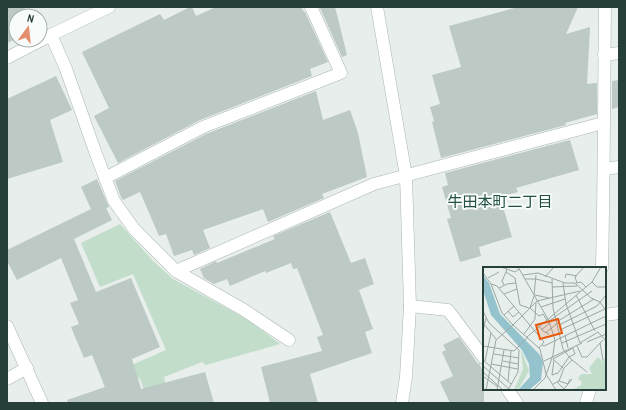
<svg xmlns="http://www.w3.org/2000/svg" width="626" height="410" viewBox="0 0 626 410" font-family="'Archivo Narrow','Noto Sans JP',sans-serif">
  <rect width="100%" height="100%" fill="#e7eeeb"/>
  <path fill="#c2ddca" d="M 120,224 L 153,261 L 173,279 L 250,321 L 280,344 L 206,365 L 202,362 L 164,377 L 170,403 L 148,403 L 140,378 L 105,388 L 102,378 L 166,350 L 133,274 L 100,287 L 81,243 Z"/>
  <g fill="#bcc9c4">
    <path d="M 7,7 L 24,7 L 28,16 L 16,16 L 16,39 L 7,43 Z"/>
    <path d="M 190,7 L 192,7 L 196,16 L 216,7 L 301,7 L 304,12 L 305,12 L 328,62 L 310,69 L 312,76 L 200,120 L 118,163 L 94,116 L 109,108 L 82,52 L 160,14 L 164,20 Z"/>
    <path d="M 325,7 L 335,7 L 347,55 L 342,57 L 320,8 Z"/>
    <path d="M 518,7 L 578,7 L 566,34 L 590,27 L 587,84 L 597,83 L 597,114 L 565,123 L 566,125 L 441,158 L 432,122 L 434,121 L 430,107 L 440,104 L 432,75 L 461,67 L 449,26 Z"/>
    <path d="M 56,76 L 72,110 L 50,120 L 63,162 L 7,179 L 7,99 Z"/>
    <path d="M 619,80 L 619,107 L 612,109 L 612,81 Z"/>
    <path d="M 316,91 L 323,120 L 350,110 L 358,133 L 367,177 L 322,194 L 324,198 L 268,222 L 263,209 L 203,230 L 210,248 L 194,255 L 192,250 L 174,256 L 166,234 L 159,236 L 140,192 L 123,200 L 121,197 L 115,181 L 206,134 Z"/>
    <path d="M 570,140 L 579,170 L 516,188 L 518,192 L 500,197 L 512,237 L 479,247 L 481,256 L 460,262 L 447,219 L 451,218 L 442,187 L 448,185 L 445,173 Z"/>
    <path d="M 97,179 L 109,207 L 106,208 L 112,220 L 74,239 L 96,292 L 131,278 L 160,347 L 132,359 L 141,389 L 205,372 L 214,403 L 68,403 L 67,400 L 105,387 L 92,355 L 84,358 L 71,327 L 79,324 L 70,303 L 78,300 L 61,258 L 17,280 L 7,261 L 7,250 L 91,209 L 81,187 Z"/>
    <path d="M 330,212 L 351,263 L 365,258 L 374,284 L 359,290 L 373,329 L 365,332 L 372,353 L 310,374 L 318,403 L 270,403 L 261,367 L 322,351 L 317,337 L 323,335 L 297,268 L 293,269 L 291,263 L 266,273 L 265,271 L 230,286 L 227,279 L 214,284 L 204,278 L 200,269 L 216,261 L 217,263 L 275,239 L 273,236 Z"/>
    <path d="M 459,337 L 478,364 L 479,363 L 484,374 L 484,403 L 450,403 L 440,382 L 453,376 L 442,352 L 446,350 L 443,345 Z"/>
  </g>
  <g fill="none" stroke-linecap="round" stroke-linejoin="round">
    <defs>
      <g id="minor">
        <path d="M 51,35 L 66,69 L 96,154 L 114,201 L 134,229 L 176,271 L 244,310 L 289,340"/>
        <path d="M 604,55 L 619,53"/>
        <path d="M 7,58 L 51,35 L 109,7"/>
        <path d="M 604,169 L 619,167"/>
        <path d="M 105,178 L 203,127 L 341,73 L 311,7"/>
        <path d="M 602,268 C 604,181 604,94 605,7"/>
        <path d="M 176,271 L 374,184 L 603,123"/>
        <path d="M 410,306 L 448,310 L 484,358"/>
        <path d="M 605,315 L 619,313"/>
        <path d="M 7,326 L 42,403"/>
        <path d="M 7,379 L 27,368"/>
        <path d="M 507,389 L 517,403"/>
        <path d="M 586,403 L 590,389"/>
      </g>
      <path id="tertiary" d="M 377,7 L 406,176 L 410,306 L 406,377 L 402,403"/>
    </defs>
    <use href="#minor" stroke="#aab6b2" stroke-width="13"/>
    <use href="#tertiary" stroke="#aab6b2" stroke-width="13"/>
    <use href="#minor" stroke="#fff" stroke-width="12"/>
    <use href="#tertiary" stroke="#fff" stroke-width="12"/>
  </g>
  <g text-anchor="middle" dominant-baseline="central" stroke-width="4" stroke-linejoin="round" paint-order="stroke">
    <g font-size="15" fill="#245046" stroke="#f7fbf9">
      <text x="500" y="201">牛田本町二丁目</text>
    </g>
  </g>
  <g transform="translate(483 267)">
    <rect width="123" height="123" fill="#e7eeeb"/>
    <path d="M 38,82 L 46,104 L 36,121 L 31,123 L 40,102 ZM 115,90 L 119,94 L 123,91 L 123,123 L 89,123 L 98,118 L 99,115 L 95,112 L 98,107 L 109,107 L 106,101 Z" fill="#c2ddca"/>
    <path d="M 0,8 L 6,16 L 17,47 L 57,88 L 60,95 L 58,113 L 46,123 L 35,123 L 47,110 L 46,97 L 39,83 L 8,48 L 0,23 Z" fill="#94c3cd"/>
    <path fill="none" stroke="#9aa8a4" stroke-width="1" d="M 18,0 L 32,5 L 36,2M 35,0 L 66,54 L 72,73 L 70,88 L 62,111 L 50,123M 24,2 L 23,5 L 32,11 L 37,38 L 46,41M 0,6 L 8,17 L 19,46 L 30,58 L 13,73 L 3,123M 40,8 L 55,6 L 82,16 L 92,16 L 108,31 L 117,35 L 123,44M 62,10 L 71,0M 5,11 L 16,5M 82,11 L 83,7 L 94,9M 42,12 L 53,12 L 69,16M 69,12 L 70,41 L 80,82 L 88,92 L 104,105M 109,15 L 114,20 L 123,20M 80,16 L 83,37 L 97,76 L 115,65 L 123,74M 93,16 L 98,15 L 103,20M 94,16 L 92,10 L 101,0M 8,17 L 14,19 L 61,75 L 56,81M 21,18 L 19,14 L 23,5M 69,20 L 94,19M 16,21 L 24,17 L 33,16M 21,27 L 34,22M 51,28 L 53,8M 52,28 L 66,31M 93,28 L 112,64M 51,29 L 47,41 L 56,49 L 60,47 L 66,57 L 58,63M 58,40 L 82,32M 0,44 L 6,56 L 36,83 L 35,105 L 25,123M 25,44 L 30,50 L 36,45M 21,48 L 31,39M 66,54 L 109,24M 75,54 L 111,32M 0,56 L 13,72M 55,58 L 60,64 L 66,67M 76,58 L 114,39 L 123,28M 77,63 L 122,42M 0,64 L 3,51M 62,66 L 75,56M 41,67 L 52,52 L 53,35M 82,68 L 85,81M 44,70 L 109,15 L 118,0M 104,75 L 123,67M 79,76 L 123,57M 117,76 L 120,93M 59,78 L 61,79 L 123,49M 0,79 L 31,84 L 45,70M 94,79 L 99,90 L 104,90 L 120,73M 11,87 L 36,91M 70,92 L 90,81M 70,92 L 80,101M 0,93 L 28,117M 71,93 L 69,108 L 75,106 L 86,90 L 92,87 L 90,81M 2,94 L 8,66M 20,94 L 35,97M 61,94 L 99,76M 8,97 L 35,102M 0,99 L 26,122M 0,105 L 20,123M 0,109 L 15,120M 25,114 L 28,84M 76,114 L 85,117 L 87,112M 74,115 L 81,122 L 89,112M 70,117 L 76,114 L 81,101 L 89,93M 14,123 L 21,83M 73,123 L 63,107 L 57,82 L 30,58 L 54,34 L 97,24"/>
    <path fill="#e8590c" fill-opacity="0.15" stroke="#e8590c" stroke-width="2" d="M 75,52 L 79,66 L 57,72 L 53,58 Z"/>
    <rect width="123" height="123" fill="none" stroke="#273f39" stroke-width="2"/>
  </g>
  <rect width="626" height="410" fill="none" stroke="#273f39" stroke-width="16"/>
  <g transform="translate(28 28) rotate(15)"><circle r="19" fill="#f7fbf9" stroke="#a4b0ac"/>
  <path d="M0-3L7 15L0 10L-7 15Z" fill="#e68d6d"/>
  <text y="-6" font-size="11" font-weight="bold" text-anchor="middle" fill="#273f39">N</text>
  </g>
</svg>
